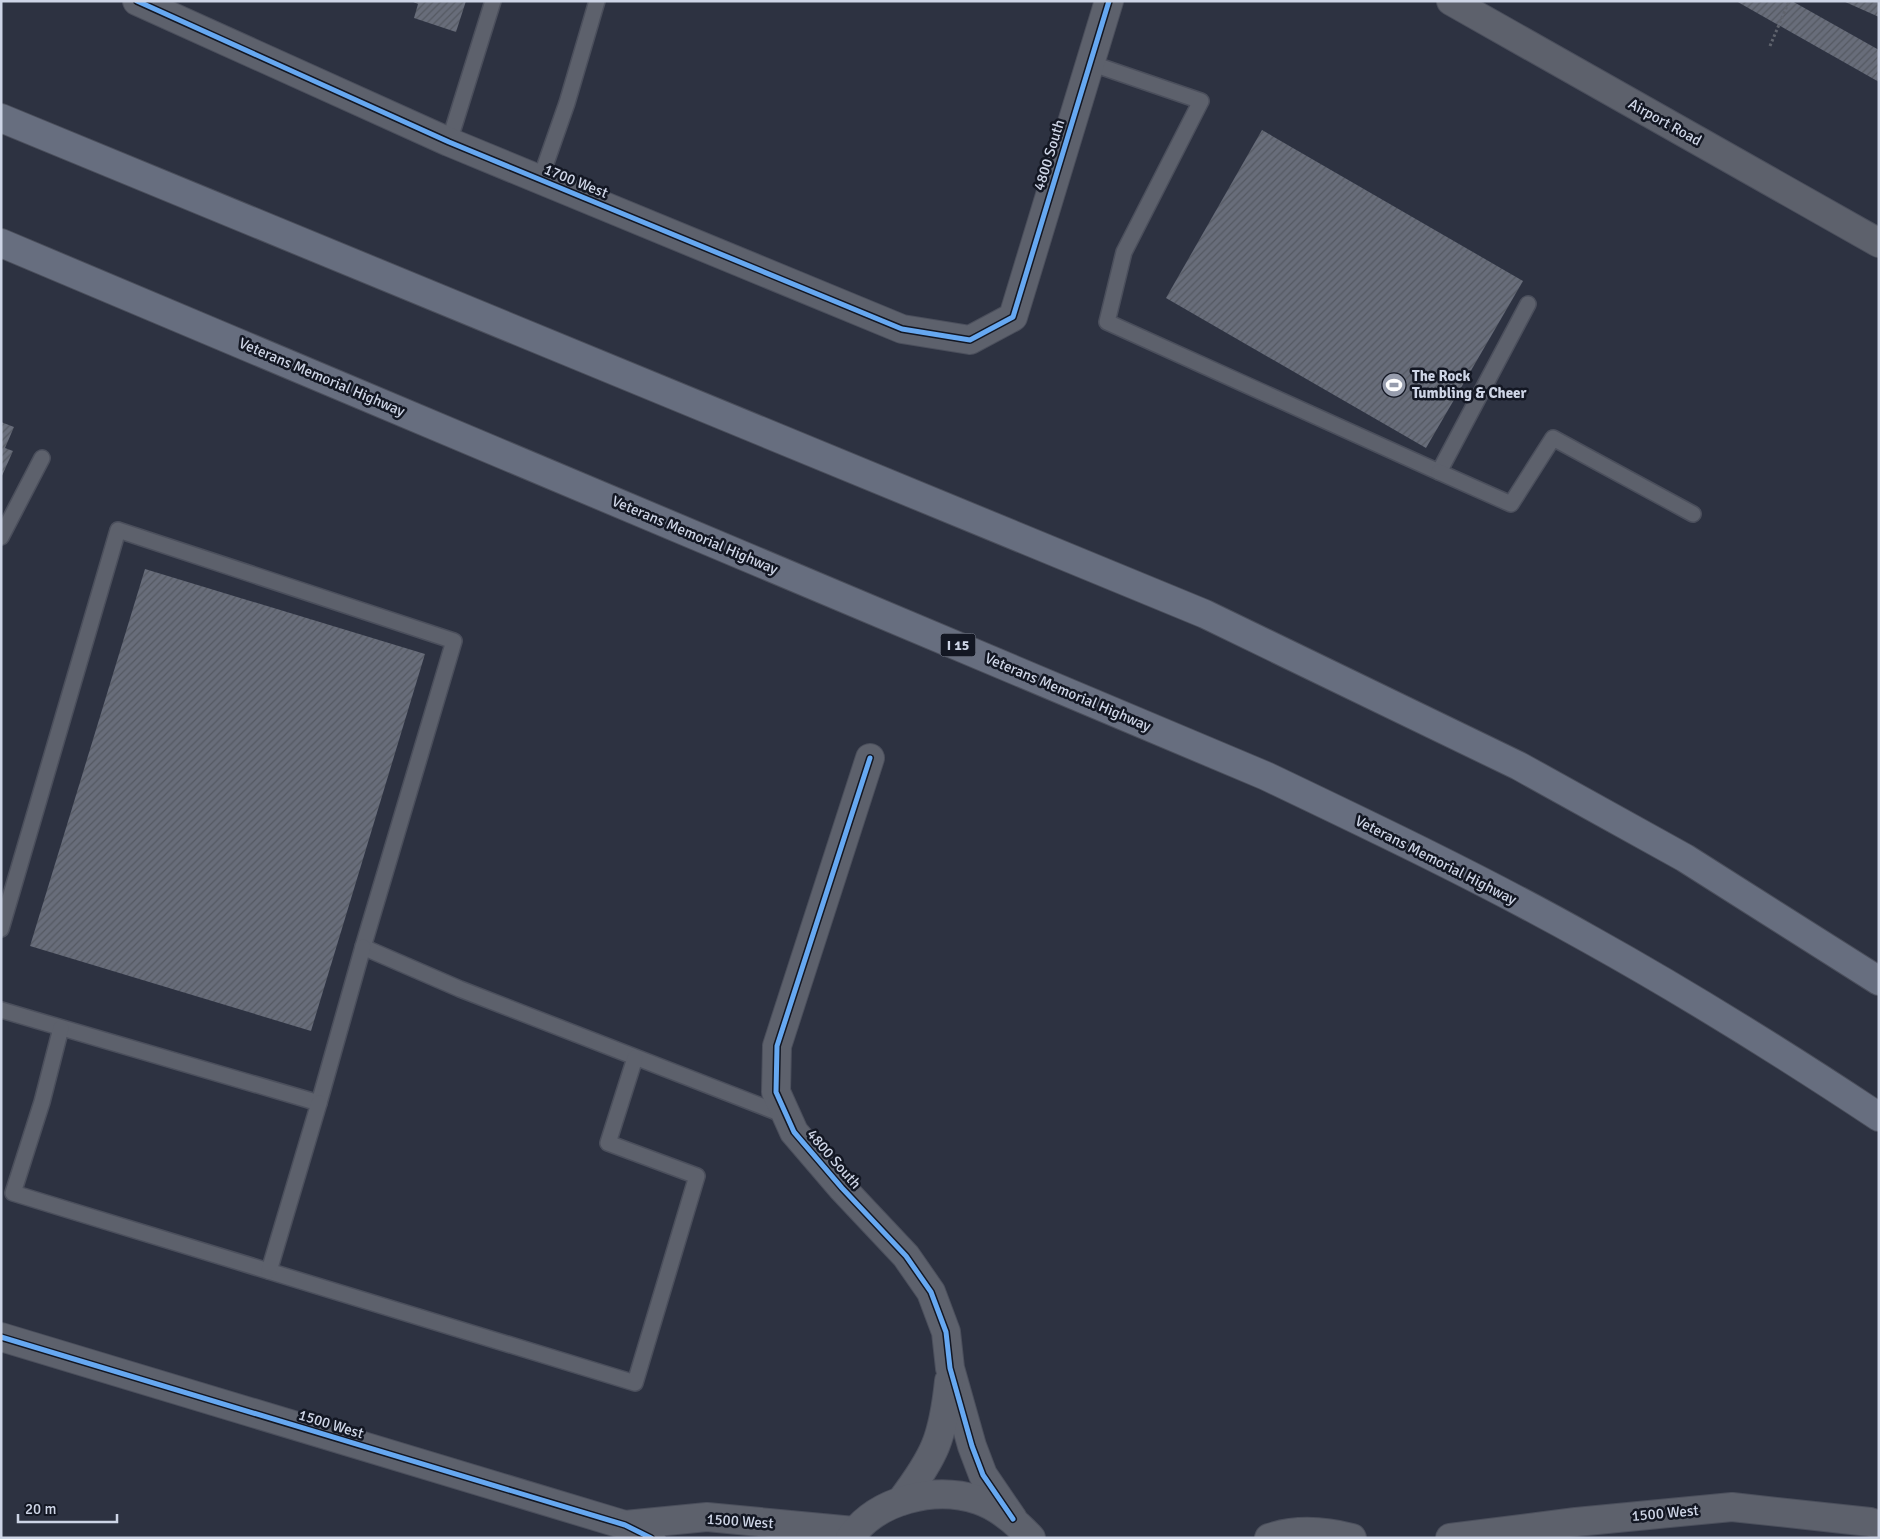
<svg xmlns="http://www.w3.org/2000/svg" width="1880" height="1539" viewBox="0 0 1880 1539" font-family="Signika,sans-serif">
  <defs>
    <pattern id="building-hatch" width="6" height="6" patternUnits="userSpaceOnUse" patternTransform="scale(1.25)"><rect width="6" height="6" fill="#686d7a"/><path d="M-1 1l2-2M0 6l6-6M5 7l2-2" fill="none" stroke="#555962"/></pattern>
  </defs>
  <rect width="100%" height="100%" fill="#2d3241"/>
  <g fill="url(#building-hatch)">
    <path d="M 411,1 L 466,1 L 456,32 L 414,18 L 418,4 Z"/>
    <path d="M 1736,1 L 1792,1 L 1879,50 L 1879,82 Z"/>
    <path d="M 1843,1 L 1879,1 L 1879,17 Z"/>
    <path d="M 1262,130 L 1523,281 L 1426,448 L 1166,298 Z"/>
    <path d="M 1,422 L 14,427 L 5,448 L 13,451 L 1,478 Z"/>
    <path d="M 145,569 L 425,654 L 311,1031 L 30,946 Z"/>
  </g>
  <g fill="none" stroke-linecap="round" stroke-linejoin="round">
    <defs>
      <g id="service">
        <path d="M 1090,63 L 1201,101 L 1124,252 L 1107,322 L 1439,472 L 1528,304"/>
        <path d="M 449,142 L 493,1"/>
        <path d="M 540,180 L 567,103 L 597,1"/>
        <path d="M 1439,472 L 1511,504 L 1553,438 L 1693,514"/>
        <path d="M 1,537 L 42,458"/>
        <path d="M 1,929 L 118,530 L 454,641 L 363,947 L 460,989 L 787,1116"/>
        <path d="M 1,1010 L 319,1103 L 363,947"/>
        <path d="M 61,1028 L 42,1102 L 13,1193 L 635,1383 L 697,1176 L 608,1143 L 635,1058"/>
        <path d="M 269,1271 L 319,1103"/>
      </g>
      <g id="minor">
        <path d="M 137,1 L 449,142 L 902,329 L 970,340 L 1013,317 L 1109,1"/>
        <path d="M 870,758 L 777,1046 L 776,1092 L 794,1132 L 842,1188 L 906,1256 L 931,1292 L 946,1332 L 950,1368 L 972,1446 L 983,1475 L 1013,1519"/>
        <path d="M 901,1501 C 935,1456 943,1438 949,1381"/>
      </g>
      <g id="tertiary">
        <path d="M 1451,1 L 1879,243"/>
        <path d="M 1,1337 L 625,1525 L 651,1538"/>
        <path d="M 625,1525 L 707,1517 L 854,1531"/>
        <path d="M 850,1538 C 877,1499 935,1486 978,1500 C 999,1507 1016,1522 1031,1538"/>
        <path d="M 1269,1538 C 1295,1529 1325,1531 1352,1538"/>
        <path d="M 1450,1538 L 1576,1522 L 1732,1507 L 1870,1522 L 1879,1525"/>
      </g>
      <g id="motorway">
        <path d="M 1,118 L 1205,614 L 1519,766 L 1685,858 L 1879,981"/>
        <path d="M 1,243 L 1266,776 C 1375,828 1484,880 1589,939 C 1688,994 1784,1054 1879,1117"/>
      </g>
    </defs>
    <use href="#service" stroke="#4b4f5c" stroke-width="18"/>
    <use href="#minor" stroke="#4b4f5c" stroke-width="30"/>
    <use href="#tertiary" stroke="#4b4f5c" stroke-width="30"/>
    <use href="#motorway" stroke="#4b4f5c" stroke-width="30"/>
    <path stroke="#5f636d" stroke-width="3" stroke-dasharray="2.5 2.5" stroke-linecap="butt" d="M 1770,46 L 1789,1"/>
    <use href="#service" stroke="#5d616c" stroke-width="15"/>
    <use href="#minor" stroke="#5d616c" stroke-width="28"/>
    <use href="#tertiary" stroke="#5d616c" stroke-width="28"/>
    <use href="#motorway" stroke="#676e7f" stroke-width="28"/>
    <defs>
      <g id="cycleway">
        <path d="M 137,1 L 449,142 L 902,329 L 970,340 L 1013,317 L 1109,1"/>
        <path d="M 870,758 L 777,1046 L 776,1092 L 794,1132 L 842,1188 L 906,1256 L 931,1292 L 946,1332 L 950,1368 L 972,1446 L 983,1475 L 1013,1519"/>
        <path d="M 1,1337 L 625,1525 L 651,1538"/>
      </g>
    </defs>
    <use href="#cycleway" stroke="#131723" stroke-width="8"/>
    <use href="#cycleway" stroke="#66a8f1" stroke-width="5"/>
  </g>
  <defs>
    <symbol id="stadium-disc" viewBox="-11 -11 22 22"><circle r="9.5" fill="#969cac" stroke="#131723"/><path d="M0-5a6.5 5 0 1 0 0 10a6.5 5 0 1 0 0-10ZM-3.5-1.8h7v3.6h-7Z" fill="#fff"/></symbol>
  </defs>
  <g fill-rule="evenodd">
    <use href="#stadium-disc" x="1380" y="371" width="28" height="28"/>
  </g>
  <g text-anchor="middle" dominant-baseline="central" stroke-width="5" stroke-linejoin="round" paint-order="stroke">
    <rect fill="#131723" stroke="#969cac" stroke-width="1" x="940.5" y="633.5" width="35" height="23" rx="4"/>
    <g font-size="14" font-weight="bold" fill="#ced5e6">
      <text x="958" y="645">I 15</text>
    </g>
    <g font-size="15" fill="#ced5e6" stroke="#131723">
      <text transform="translate(1665 122) rotate(29)">Airport Road</text>
      <text transform="translate(1049 155) rotate(-73)">4800 South</text>
      <text transform="translate(576 181) rotate(22)">1700 West</text>
      <text transform="translate(322 377) rotate(23)">Veterans Memorial Highway</text>
      <text transform="translate(695 535) rotate(23)">Veterans Memorial Highway</text>
      <text transform="translate(1068 692) rotate(23)">Veterans Memorial Highway</text>
      <text transform="translate(1436 860) rotate(27)">Veterans Memorial Highway</text>
      <text transform="translate(834 1159) rotate(49)">4800 South</text>
      <text transform="translate(331 1424) rotate(17)">1500 West</text>
      <text transform="translate(1665 1513) rotate(-5)">1500 West</text>
      <text transform="translate(740 1521) rotate(4)">1500 West</text>
    </g>
    <g font-size="15" font-weight="bold" fill="#ced5e6" stroke="#131723" text-anchor="start">
      <text x="1412" y="376">The Rock<tspan x="1412" dy="17">Tumbling &amp; Cheer</tspan></text>
    </g>
  </g>
  <rect width="1880" height="1539" fill="none" stroke="#ced5e6" stroke-width="5"/>
  <path d="M18 1514v8h99v-8" fill="none" stroke="#ced5e6" stroke-width="2.5"/>
  <text x="25" y="1514" font-size="15" fill="#ced5e6" stroke="#131723" stroke-width="4" paint-order="stroke">20 m</text>
</svg>
